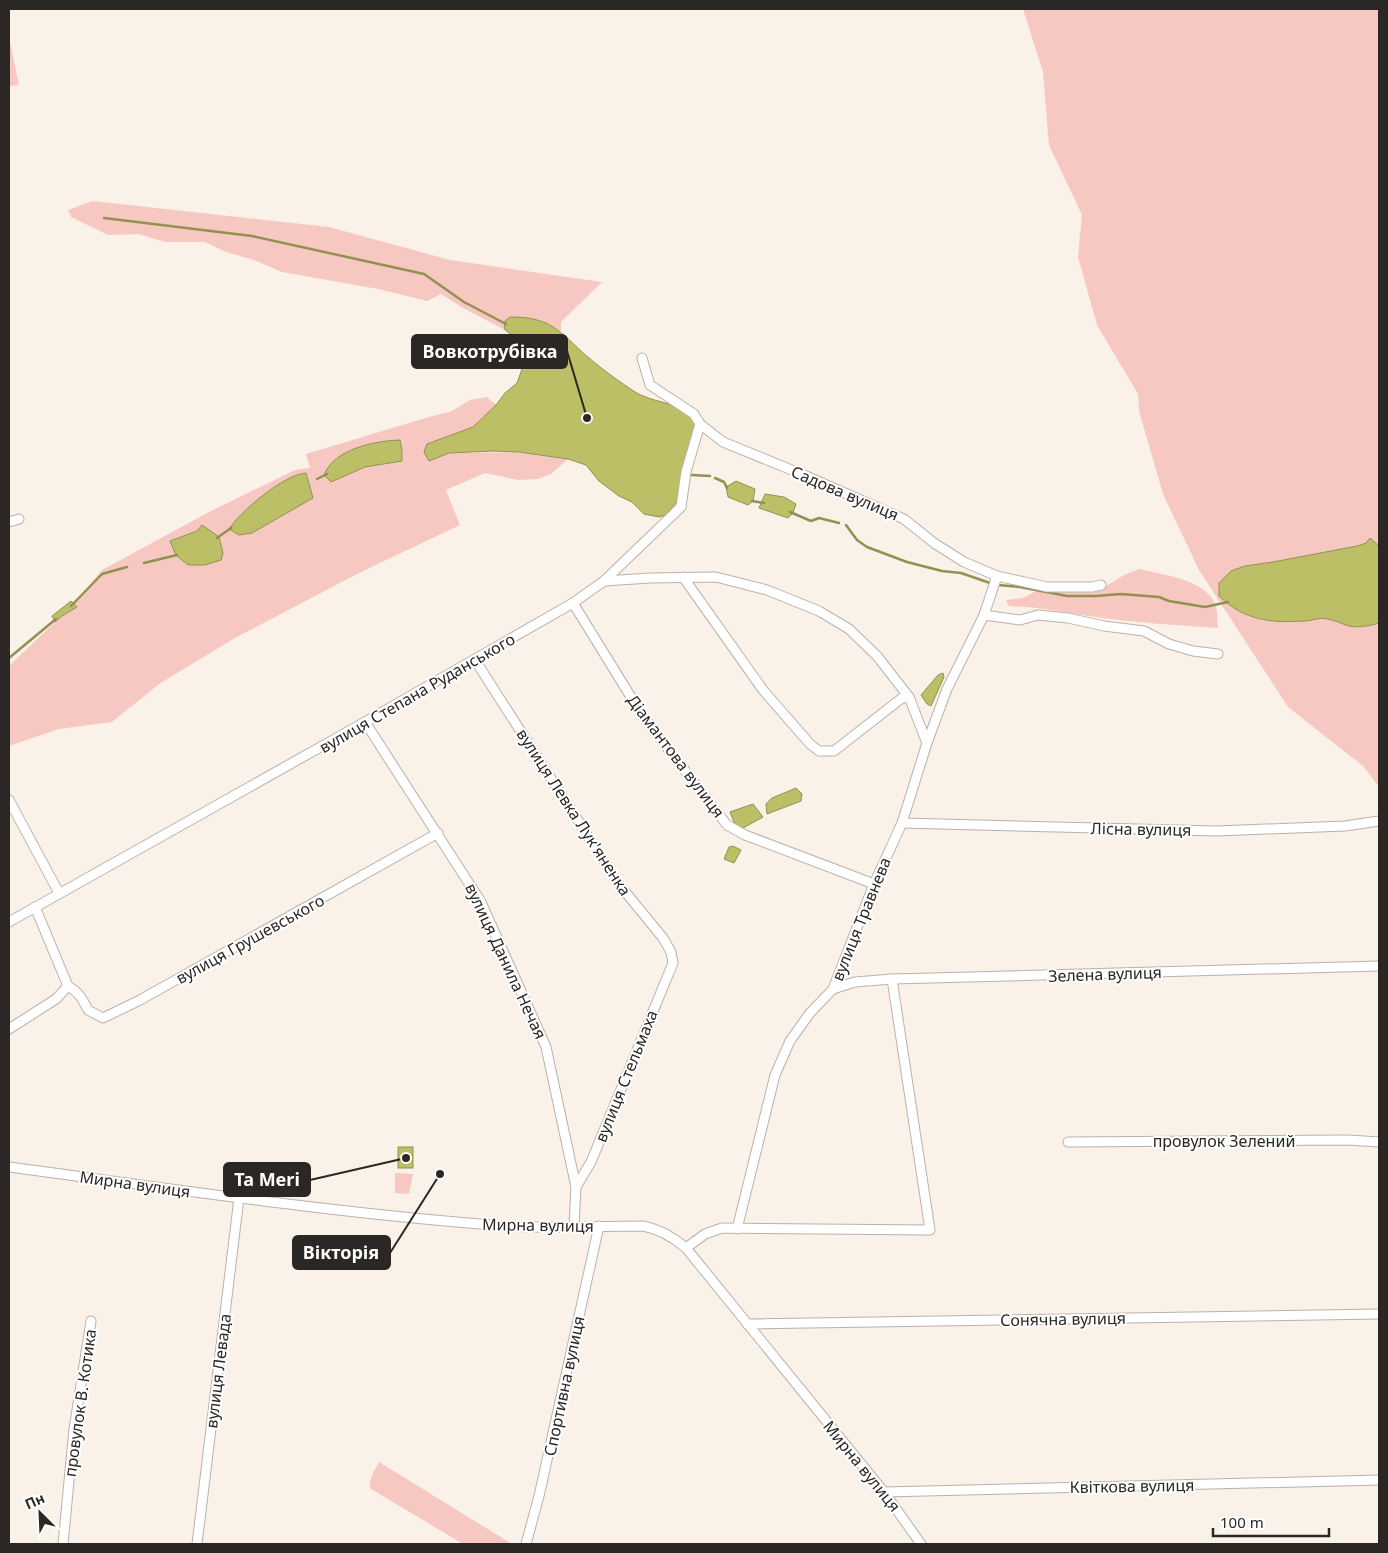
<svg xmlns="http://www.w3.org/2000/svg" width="1388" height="1553" viewBox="0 0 1388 1553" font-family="'Noto Sans',sans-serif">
  <rect width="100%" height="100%" fill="#faf1e8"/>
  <g fill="#f7c8c2" fill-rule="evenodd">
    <path d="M 1023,9 L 1379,9 L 1379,546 L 1370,539 L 1366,543 L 1357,546 L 1273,562 L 1245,566 L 1247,616 L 1264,621 L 1305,621 L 1326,618 L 1350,626 L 1364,627 L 1379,623 L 1379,787 L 1363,766 L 1288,707 L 1199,570 L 1163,494 L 1139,411 L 1138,394 L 1097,325 L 1078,257 L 1082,215 L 1049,145 L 1043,72 Z"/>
    <path d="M 9,37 L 19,85 L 9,86 Z"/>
    <path d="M 93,201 L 329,227 L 450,260 L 602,282 L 561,322 L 561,331 L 548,324 L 504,322 L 505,330 L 463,308 L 441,294 L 427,301 L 378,289 L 282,272 L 254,260 L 226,252 L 205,242 L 165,242 L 139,234 L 108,235 L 71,217 L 68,210 Z"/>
    <path d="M 487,397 L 496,405 L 473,427 L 427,444 L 449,453 L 519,452 L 568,459 L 551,474 L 538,479 L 518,480 L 485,473 L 446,490 L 460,525 L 361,572 L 235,638 L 159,684 L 112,722 L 59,729 L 9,746 L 9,666 L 74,604 L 102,570 L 209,512 L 295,470 L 310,468 L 306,454 L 429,417 L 450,412 L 470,400 ZM 400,440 L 401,461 L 365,467 L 332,481 ZM 306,473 L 313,498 L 252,533 ZM 197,531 L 213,533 L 219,537 L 170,541 Z"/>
    <path d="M 1139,569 C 1163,575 1205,579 1215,604 C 1218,611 1217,621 1218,628 C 1178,625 1137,623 1096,617 C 1067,613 1039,607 1009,606 L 1006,600 L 1023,598 L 1038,590 L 1073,589 L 1098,591 L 1124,575 Z"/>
    <path d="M 395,1173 L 413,1174 L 409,1194 L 395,1193 Z"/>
    <path d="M 379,1462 L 512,1544 L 463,1544 L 371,1489 C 367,1481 375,1470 379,1462 Z"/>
  </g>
  <g fill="#bdbf66" stroke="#919152">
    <path d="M 510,317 C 524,317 535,318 548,324 C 564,332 575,347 589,358 C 602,369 617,380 632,390 C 654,405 677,399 696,422 L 694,434 L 682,472 L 677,501 L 666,515 L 659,517 L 644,514 L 632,502 L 619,496 L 599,481 L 586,465 L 568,459 L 519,452 L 493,451 L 449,453 L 429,461 L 424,452 L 427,444 L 473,427 L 496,405 L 505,393 L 517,383 L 522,369 L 519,349 L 515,337 L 505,330 L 504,322 Z"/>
    <path d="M 400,440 L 402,451 L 402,461 L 365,467 L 331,482 L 324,475 C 334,449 374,441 400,440 Z"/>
    <path d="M 306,473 L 313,498 L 252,533 L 239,535 L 229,529 C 241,511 283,475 306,473 Z"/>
    <path d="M 736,481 L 755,489 L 753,501 L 748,505 L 728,497 L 726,487 Z"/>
    <path d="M 765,494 L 784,497 L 796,504 L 793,513 L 788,518 L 759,508 Z"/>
    <path d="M 202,525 L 219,537 L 223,553 L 221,560 L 205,565 L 188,565 L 176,555 L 170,541 L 197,531 Z"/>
    <path d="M 1370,538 L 1379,546 L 1379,623 C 1369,626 1359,628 1349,626 C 1342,624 1335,620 1327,619 C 1320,617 1312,621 1304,621 C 1270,623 1245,621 1219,596 L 1219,583 L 1231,571 L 1245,566 L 1273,562 L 1357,546 L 1366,543 Z"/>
    <path d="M 71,601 L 77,607 L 62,616 L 55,622 L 52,616 Z"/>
    <path d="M 943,673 L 944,677 L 931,706 L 927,704 L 921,695 L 938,675 Z"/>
    <path d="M 796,788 L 802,794 L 801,801 L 767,814 L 766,804 L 772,798 Z"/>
    <path d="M 753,804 L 763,817 L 743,828 L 736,827 L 730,812 Z"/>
    <path d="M 733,846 L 741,850 L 734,863 L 724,859 L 729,847 Z"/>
    <rect x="398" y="1147" width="15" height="21"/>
  </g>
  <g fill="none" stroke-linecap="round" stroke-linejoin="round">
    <g stroke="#919152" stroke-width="2.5">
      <path d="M 104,218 L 252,236 L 424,274 L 464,302 L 506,324"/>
      <path d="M 692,475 L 710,476"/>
      <path d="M 715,478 L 724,482 L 727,488"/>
      <path d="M 317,479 L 327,474"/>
      <path d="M 752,501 L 764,503"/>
      <path d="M 790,512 L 811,521 L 819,518 L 839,523"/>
      <path d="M 846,525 L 857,540 L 867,547 L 907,562 L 942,571 L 961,573 L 990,583"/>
      <path d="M 217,538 L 231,528"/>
      <path d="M 144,563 L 177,555"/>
      <path d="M 998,585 L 1020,587 L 1067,596 L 1096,596 L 1121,594 L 1159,597 L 1169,601 L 1205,607 L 1228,602"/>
      <path d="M 71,606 L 102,574 L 127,567"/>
      <path d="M 9,658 L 56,619"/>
    </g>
    <defs>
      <g id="minor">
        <path d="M 642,358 L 650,385 L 694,414 L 700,424 L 723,442 L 804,475 L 904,519 L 934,543 L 964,562 L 997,576 L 1047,587 L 1092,587 L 1101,585"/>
        <path d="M 9,522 L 19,519"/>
        <path d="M 683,577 L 763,690 L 810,744 L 819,751 L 834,751 L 902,698 L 909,697"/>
        <path d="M 604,581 L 650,578 L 716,577 L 767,590 L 819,611 L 849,629 L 877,656 L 909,697 L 927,743"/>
        <path d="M 573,603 L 642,715 L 727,825 L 745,835 L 874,884"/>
        <path d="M 984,615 L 1020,620 L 1038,615 L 1068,618 L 1104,626 L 1144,631 L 1169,644 L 1193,651 L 1218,654"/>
        <path d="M 475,660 L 618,883 L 663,938 L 671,952 L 673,963 L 591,1162 L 576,1187"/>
        <path d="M 365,722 L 481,902 L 546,1047 L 576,1187 L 574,1226"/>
        <path d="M 9,800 L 59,893"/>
        <path d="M 902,823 L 1217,831 L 1345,826 L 1379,821"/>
        <path d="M 9,922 L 365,722 L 573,603 L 604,581 L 681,507 L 686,472 L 700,424"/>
        <path d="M 68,986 C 79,992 83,1000 88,1010 L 103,1018 L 140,1000 L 438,833"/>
        <path d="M 833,989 L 855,982 L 892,979 L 1379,966"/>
        <path d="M 9,1029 L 56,999 L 68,986 L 35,907"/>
        <path d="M 1068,1142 L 1348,1140 L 1379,1142"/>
        <path d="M 9,1167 C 174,1189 340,1214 506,1226 C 550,1229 598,1226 643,1226 C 660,1229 673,1237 686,1248 L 884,1492 L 921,1544"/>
        <path d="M 737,1229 L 775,1075 L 790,1041 L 810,1013 L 833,989 L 874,884 L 902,823 L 927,743 L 947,689 L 984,615 L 997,576"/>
        <path d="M 686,1248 L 705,1234 L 722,1228 L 930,1230 L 892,979"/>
        <path d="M 747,1324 L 1379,1314"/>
        <path d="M 884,1492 L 1379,1480"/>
        <path d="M 63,1544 L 74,1429 L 91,1321"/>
        <path d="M 197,1544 L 239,1198"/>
        <path d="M 526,1544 L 539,1496 L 599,1226"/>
      </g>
    </defs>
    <use href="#minor" stroke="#bab2a9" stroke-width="11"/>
    <use href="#minor" stroke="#fff" stroke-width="9"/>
  </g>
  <g text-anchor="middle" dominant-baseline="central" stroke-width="4" stroke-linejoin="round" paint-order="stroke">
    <g font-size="16" fill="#2a2724" stroke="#fff">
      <text transform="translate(845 493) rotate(23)">Садова вулиця</text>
      <text transform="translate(417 693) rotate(-30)">вулиця Степана Руданського</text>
      <text transform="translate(676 756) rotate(53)">Діамантова вулиця</text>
      <text transform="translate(574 812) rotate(57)">вулиця Левка Лук'яненка</text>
      <text transform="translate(1141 829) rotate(1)">Лісна вулиця</text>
      <text transform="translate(861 919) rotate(-68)">вулиця Травнева</text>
      <text transform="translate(250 939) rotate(-29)">вулиця Грушевського</text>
      <text transform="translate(506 961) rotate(65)">вулиця Данила Нечая</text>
      <text transform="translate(1105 974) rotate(-2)">Зелена вулиця</text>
      <text transform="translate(626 1076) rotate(-68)">вулиця Стельмаха</text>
      <text x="1224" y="1141">провулок Зелений</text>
      <text transform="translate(135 1184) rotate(8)">Мирна вулиця</text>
      <text transform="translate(538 1225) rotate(1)">Мирна вулиця</text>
      <text transform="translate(1063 1319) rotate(-1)">Сонячна вулиця</text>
      <text transform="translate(218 1371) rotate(-83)">вулиця Левада</text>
      <text transform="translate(564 1386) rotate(-78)">Спортивна вулиця</text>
      <text transform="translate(80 1403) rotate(-82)">провулок В. Котика</text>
      <text transform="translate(862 1466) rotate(51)">Мирна вулиця</text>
      <text transform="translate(1132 1486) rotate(-1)">Квіткова вулиця</text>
    </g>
  </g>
  <path fill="none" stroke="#2a2724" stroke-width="2" d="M587 418L567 351M406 1158L310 1180M440 1174L390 1253"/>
  <g fill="#2a2724" stroke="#fff" stroke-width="2">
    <circle cx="587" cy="418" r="5"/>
    <circle cx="406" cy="1158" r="5"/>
    <circle cx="440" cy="1174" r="5"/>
  </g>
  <g fill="#2a2724" stroke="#2a2724" stroke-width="2">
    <rect x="412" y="335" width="155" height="33" rx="5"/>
    <rect x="224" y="1163" width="86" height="33" rx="5"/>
    <rect x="293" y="1236" width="97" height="33" rx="5"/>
  </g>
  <g font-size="18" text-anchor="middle" font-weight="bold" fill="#fff">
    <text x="490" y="358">Вовкотрубівка</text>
    <text x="267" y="1186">Ta Meri</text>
    <text x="341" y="1259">Вікторія</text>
  </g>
  <rect width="1388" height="1553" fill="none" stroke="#2a2724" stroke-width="20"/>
  <g transform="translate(40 1513) rotate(336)" stroke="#ffffff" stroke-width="4" paint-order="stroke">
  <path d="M0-4L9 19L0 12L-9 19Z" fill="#2a2724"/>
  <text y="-8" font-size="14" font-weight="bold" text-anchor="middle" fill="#2a2724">Пн</text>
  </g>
  <path d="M1213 1528v8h116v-8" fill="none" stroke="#2a2724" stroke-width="2.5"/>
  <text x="1220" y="1528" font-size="15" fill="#2a2724" stroke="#ffffff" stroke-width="4" paint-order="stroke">100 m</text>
</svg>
